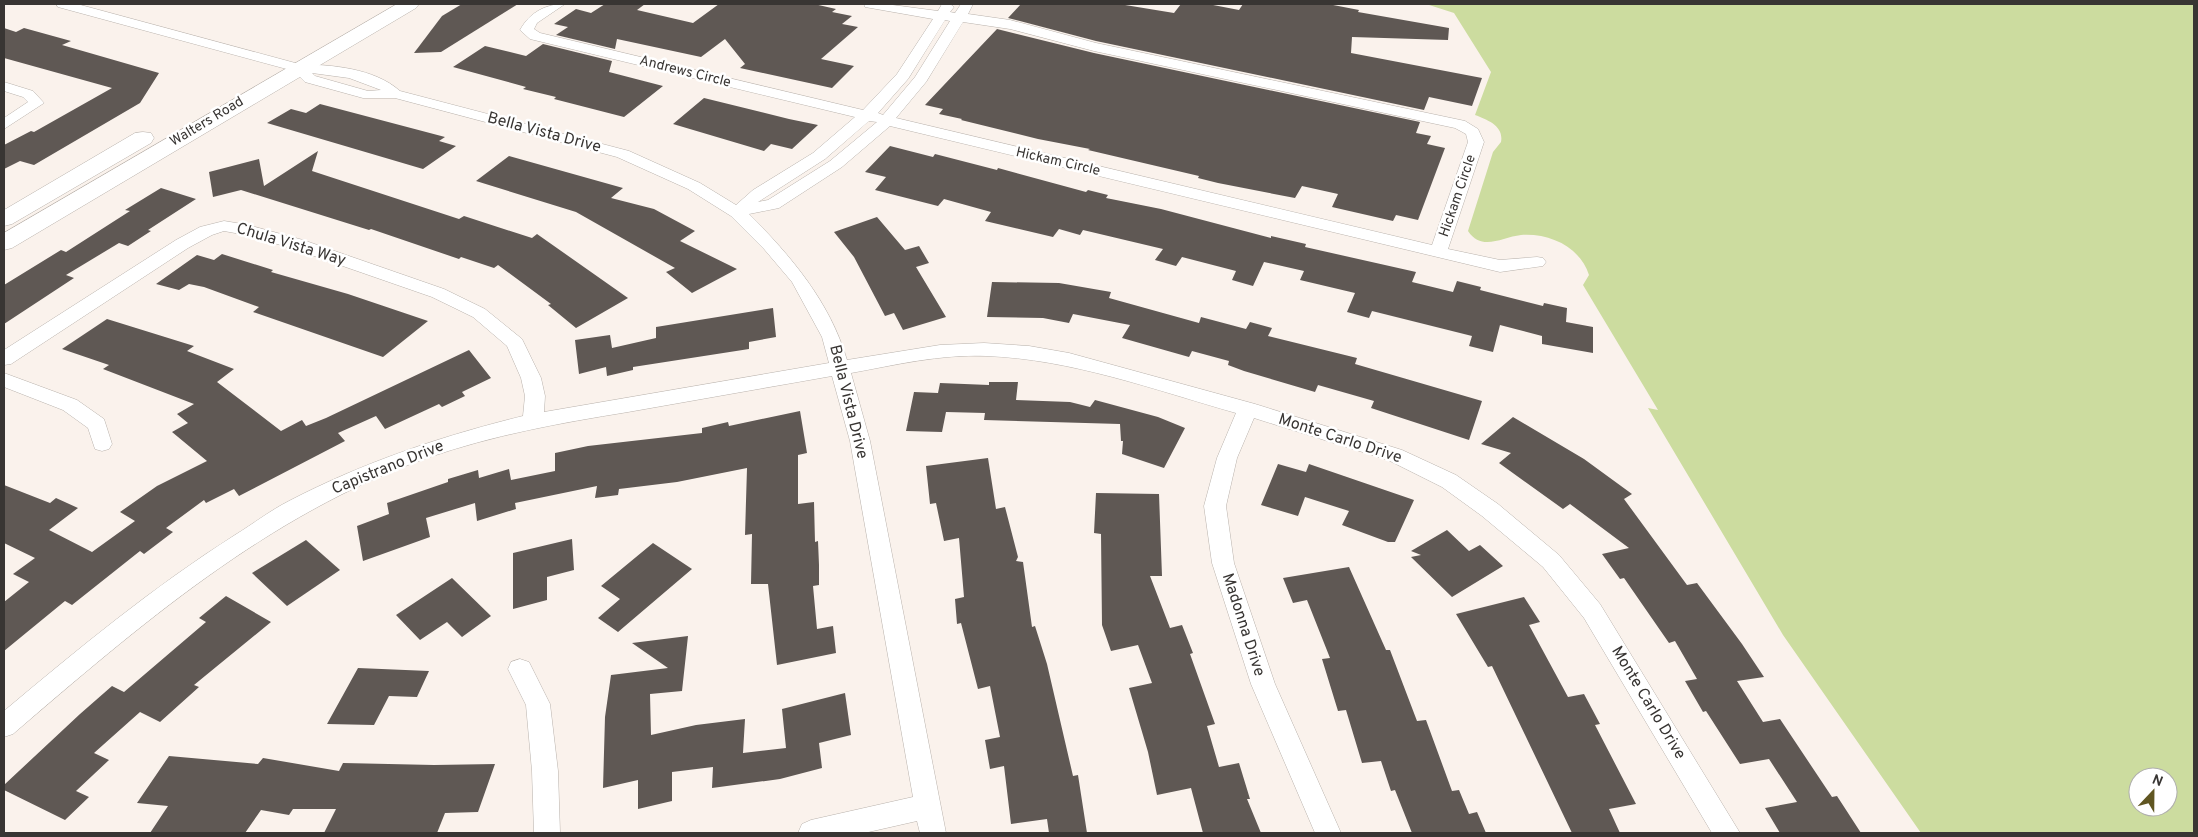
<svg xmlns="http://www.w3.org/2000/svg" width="2198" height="837" viewBox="0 0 2198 837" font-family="Overpass,sans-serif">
  <rect width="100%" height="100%" fill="#faf2ec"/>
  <path fill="#ccdc9f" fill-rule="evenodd" d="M 1426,4 L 2194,4 L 2194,833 L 1921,833 L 1783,635 L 1648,408 L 1658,410 L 1583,285 L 1589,275 C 1580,247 1550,233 1521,235 C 1502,237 1482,252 1468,231 L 1493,152 L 1501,142 C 1504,126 1488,120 1475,115 L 1491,72 L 1454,13 ZM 2138,777 L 2168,777 L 2168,807 L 2138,807 Z"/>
  <g fill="#5f5854">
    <path d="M 462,4 L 518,4 L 441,52 L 414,53 L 442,16 Z"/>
    <path d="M 605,4 L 645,4 L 637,10 L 693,23 L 719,4 L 814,4 L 836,9 L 832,12 L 852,16 L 842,24 L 858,27 L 821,59 L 854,66 L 832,88 L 740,68 L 745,64 L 725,39 L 701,57 L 617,39 L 615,49 L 556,35 L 568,27 L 554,24 L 576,9 L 591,13 Z"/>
    <path d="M 1021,4 L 1119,4 L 1174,13 L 1181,4 L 1208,4 L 1239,10 L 1243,4 L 1328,4 L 1359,10 L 1358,12 L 1449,28 L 1448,40 L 1352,37 L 1351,53 L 1482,78 L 1472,106 L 1429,97 L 1424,110 L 1096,41 L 1008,18 Z"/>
    <path d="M 4,28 L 16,32 L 24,28 L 71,41 L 62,45 L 159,73 L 140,103 L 34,165 L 20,161 L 4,169 L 4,145 L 31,131 L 34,132 L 112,88 L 4,58 Z"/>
    <path d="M 997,29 L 1094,53 L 1420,122 L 1416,133 L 1431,136 L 1427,144 L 1445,148 L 1418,220 L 1396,215 L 1393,221 L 1332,207 L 1338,194 L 1302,186 L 1295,198 L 1218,183 L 1198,178 L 1199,176 L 1088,150 L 1090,149 L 1038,139 L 961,120 L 962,119 L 939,114 L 943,109 L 925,105 Z"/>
    <path d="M 543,44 L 612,61 L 609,72 L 663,86 L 624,117 L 554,99 L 556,97 L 523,89 L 526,87 L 453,67 L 485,46 L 526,56 Z"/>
    <path d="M 704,98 L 789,119 L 818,125 L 792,149 L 771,144 L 764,151 L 673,124 Z"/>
    <path d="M 320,104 L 445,137 L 439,141 L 456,146 L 423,169 L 267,123 L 291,109 L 306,113 Z"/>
    <path d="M 890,146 L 933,157 L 935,154 L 997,170 L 998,168 L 1086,192 L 1088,190 L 1108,195 L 1106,198 L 1161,209 L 1271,238 L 1271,236 L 1306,244 L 1305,247 L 1416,272 L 1412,282 L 1453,292 L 1457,281 L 1481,287 L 1480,290 L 1543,306 L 1544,303 L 1567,308 L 1566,322 L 1593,327 L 1593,353 L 1542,344 L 1542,336 L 1500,325 L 1493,352 L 1469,346 L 1472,336 L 1372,311 L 1369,318 L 1347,312 L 1355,293 L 1300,280 L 1304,271 L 1264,262 L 1253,286 L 1232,280 L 1236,271 L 1182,257 L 1176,266 L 1155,260 L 1163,249 L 1083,230 L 1080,235 L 1059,229 L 1053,237 L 985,221 L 991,212 L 944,199 L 938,206 L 875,190 L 886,177 L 865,172 Z"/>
    <path d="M 318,151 L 312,171 L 459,219 L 464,216 L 532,238 L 537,234 L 628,298 L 576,328 L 548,305 L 551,304 L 498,265 L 494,268 L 461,257 L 459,259 L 371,229 L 369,230 L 241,190 L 213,197 L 209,172 L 259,159 L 264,186 Z"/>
    <path d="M 509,156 L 623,188 L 611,198 L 654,209 L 695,231 L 680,241 L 737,269 L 692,293 L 666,272 L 675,268 L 576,212 L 476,181 Z"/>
    <path d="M 161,188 L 196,199 L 148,230 L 151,231 L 128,246 L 119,243 L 66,275 L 74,278 L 4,324 L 4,285 L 61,250 L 66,252 L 130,211 L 125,210 Z"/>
    <path d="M 877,217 L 905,250 L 919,246 L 929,263 L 916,267 L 946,317 L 903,330 L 894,313 L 885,316 L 854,257 L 834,232 Z"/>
    <path d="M 222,254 L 273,270 L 271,272 L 348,294 L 428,321 L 383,357 L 253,312 L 259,307 L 204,287 L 189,284 L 179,290 L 156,284 L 197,255 L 214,260 Z"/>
    <path d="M 992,282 L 1059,283 L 1111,292 L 1109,298 L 1199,323 L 1201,317 L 1246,329 L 1250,322 L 1272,328 L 1268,336 L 1357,358 L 1355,364 L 1482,401 L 1469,440 L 1371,408 L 1374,401 L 1318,385 L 1315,392 L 1244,371 L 1228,365 L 1229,361 L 1192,351 L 1189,357 L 1122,338 L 1130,325 L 1073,314 L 1069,323 L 1043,318 L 987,317 Z"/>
    <path d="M 773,308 L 776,337 L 749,342 L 749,349 L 633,367 L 633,370 L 607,376 L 606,367 L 579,374 L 575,340 L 610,335 L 612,348 L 656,338 L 656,327 Z"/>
    <path d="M 107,319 L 194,346 L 187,351 L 234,369 L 217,382 L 281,431 L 302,420 L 306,426 L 326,418 L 469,350 L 491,378 L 462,392 L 465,396 L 442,407 L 439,404 L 385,429 L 376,416 L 338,433 L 345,441 L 239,496 L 234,489 L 206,503 L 204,500 L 166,528 L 173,532 L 144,554 L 140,551 L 72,605 L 65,601 L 4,651 L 4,602 L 29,582 L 13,574 L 35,558 L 4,543 L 4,485 L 50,503 L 56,498 L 78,508 L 49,530 L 92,552 L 135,521 L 120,512 L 157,486 L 207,461 L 172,432 L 188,423 L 177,414 L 194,404 L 103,369 L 109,365 L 62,349 Z"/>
    <path d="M 989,382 L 1018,382 L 1016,400 L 1070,402 L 1090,407 L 1095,400 L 1158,417 L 1185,428 L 1164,468 L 1122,454 L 1123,441 L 1121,441 L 1120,424 L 984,420 L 985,413 L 946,412 L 942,432 L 906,431 L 914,392 L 938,393 L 940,383 L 989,385 Z"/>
    <path d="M 800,411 L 807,453 L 798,455 L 798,504 L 814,502 L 815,542 L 818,541 L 819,565 L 819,585 L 813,586 L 817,629 L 833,626 L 836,653 L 777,665 L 768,584 L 751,584 L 752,534 L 745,535 L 747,468 L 677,482 L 619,489 L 618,495 L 595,498 L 597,486 L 515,503 L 516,509 L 477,521 L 475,503 L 426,518 L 430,537 L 363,561 L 357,526 L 389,514 L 387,503 L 448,482 L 448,479 L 478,470 L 479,478 L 509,469 L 511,480 L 555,471 L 555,453 L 588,446 L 702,433 L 702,428 L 728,422 L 729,426 Z"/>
    <path d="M 1513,417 L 1584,459 L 1632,494 L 1624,499 L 1687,585 L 1697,583 L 1742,644 L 1764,677 L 1737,681 L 1763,722 L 1780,719 L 1832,797 L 1837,796 L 1861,833 L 1780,833 L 1765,808 L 1797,802 L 1769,759 L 1740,764 L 1706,711 L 1703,712 L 1685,681 L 1697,679 L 1675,641 L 1669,643 L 1624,578 L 1620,579 L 1602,554 L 1629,548 L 1570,504 L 1563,509 L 1499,463 L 1511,453 L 1481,444 Z"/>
    <path d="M 988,458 L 996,509 L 1005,507 L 1018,557 L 1016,561 L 1023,562 L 1032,627 L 1035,626 L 1047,664 L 1073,776 L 1078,775 L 1087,833 L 1049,833 L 1047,819 L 1011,824 L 1004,766 L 990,769 L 985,740 L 1000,737 L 990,686 L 978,689 L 961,623 L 957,624 L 955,599 L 964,597 L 959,538 L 944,541 L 936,503 L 930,504 L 926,466 Z"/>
    <path d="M 1278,464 L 1306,472 L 1309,464 L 1414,500 L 1395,542 L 1388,542 L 1342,525 L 1349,511 L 1305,497 L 1298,516 L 1261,505 Z"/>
    <path d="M 1096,493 L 1159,494 L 1162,576 L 1150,576 L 1170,628 L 1182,625 L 1193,653 L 1190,654 L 1215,724 L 1207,726 L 1219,767 L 1239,763 L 1250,799 L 1247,799 L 1261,833 L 1203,833 L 1191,788 L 1157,795 L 1148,752 L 1129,688 L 1152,683 L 1138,645 L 1111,651 L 1102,625 L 1101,534 L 1094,533 Z"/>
    <path d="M 1447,530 L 1469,551 L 1480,545 L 1503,566 L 1452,597 L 1411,557 L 1421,555 L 1411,551 Z"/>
    <path d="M 572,539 L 574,570 L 547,577 L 547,600 L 513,609 L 513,553 Z"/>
    <path d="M 306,540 L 340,570 L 287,606 L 252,573 Z"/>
    <path d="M 653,543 L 692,569 L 618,632 L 598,618 L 620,599 L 601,586 Z"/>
    <path d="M 1349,567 L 1386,650 L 1390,650 L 1417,721 L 1426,720 L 1452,791 L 1459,790 L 1469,814 L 1477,812 L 1486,833 L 1412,833 L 1395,790 L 1391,791 L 1381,761 L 1362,763 L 1346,710 L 1338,711 L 1322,659 L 1330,658 L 1307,600 L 1293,603 L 1283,578 Z"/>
    <path d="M 452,578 L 491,616 L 462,637 L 447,622 L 420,640 L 396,615 Z"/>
    <path d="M 226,596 L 271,622 L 194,685 L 199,687 L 160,722 L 140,712 L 94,753 L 109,760 L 76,791 L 89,797 L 65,820 L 4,790 L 4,785 L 80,714 L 112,686 L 124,692 L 206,622 L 199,618 Z"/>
    <path d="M 1524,597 L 1540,622 L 1529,625 L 1568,697 L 1584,694 L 1600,724 L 1595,725 L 1636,804 L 1609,809 L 1620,833 L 1572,833 L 1492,666 L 1488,667 L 1456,614 Z"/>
    <path d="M 688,636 L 682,691 L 650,694 L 651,735 L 696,725 L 745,719 L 743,753 L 786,748 L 782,709 L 845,693 L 851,735 L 819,743 L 822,768 L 780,779 L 712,788 L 713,767 L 672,772 L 672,801 L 638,809 L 638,780 L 603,788 L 605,717 L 611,675 L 668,668 L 632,643 Z"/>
    <path d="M 358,668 L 429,671 L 417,697 L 389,696 L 374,725 L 327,724 Z"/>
    <path d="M 169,756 L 258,764 L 263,758 L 339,771 L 343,763 L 434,765 L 495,764 L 478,812 L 445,813 L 437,833 L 324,833 L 336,809 L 293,809 L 289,815 L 261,810 L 245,833 L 150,833 L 168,806 L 137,803 Z"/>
  </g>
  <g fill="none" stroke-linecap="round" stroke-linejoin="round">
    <defs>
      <g id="minor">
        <path d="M 56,4 L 77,4 L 299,64 C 332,65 374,68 400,91 L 629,151 L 700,183 L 736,205 L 753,190 L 813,153 L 855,117 L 530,39 L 520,30 C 530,12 546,4 565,4 L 537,23 L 534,29 L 540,33 L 863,110 L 897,74 L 933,19 L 865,7 L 864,4 L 885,4 L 938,11 L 942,4 L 950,4 L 954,7 L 950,12 L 955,13 L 961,4 L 973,4 L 968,14 L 1010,20 L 1096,43 L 1465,121 L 1478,129 L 1484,142 L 1448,249 L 1500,260 L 1537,257 L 1543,258 L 1546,262 L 1543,266 L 1500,272 L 890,126 L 842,167 L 779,208 L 749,214 C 791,256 830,302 847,360 L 940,345 L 984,343 L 1029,346 L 1069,353 L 1255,404 L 1402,450 L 1456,475 L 1498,504 L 1559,555 L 1600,604 L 1740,833 L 1712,833 L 1584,618 L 1543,567 L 1482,516 L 1442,487 L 1388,460 L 1254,418 L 1237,458 L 1226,506 L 1234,563 L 1275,684 L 1341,833 L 1315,833 L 1251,684 L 1212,563 L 1204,506 L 1217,458 L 1236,413 C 1155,390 1071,359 986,356 C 940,354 895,365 851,373 L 870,441 L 946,833 L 920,833 L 917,821 L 864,833 L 798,833 L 802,824 L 811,820 L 913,797 L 850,441 L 832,376 C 764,388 696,400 628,412 C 560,423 493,435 427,458 C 268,514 139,626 13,734 L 4,737 L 4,711 C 78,649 153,587 235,535 C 253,524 271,510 289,501 C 364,462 442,436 523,416 L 525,396 L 521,378 L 507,346 L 473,317 L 432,297 L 291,248 L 246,235 L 224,231 L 212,235 L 188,248 L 11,364 L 4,365 L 4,350 L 176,240 L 200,227 L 224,221 L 248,225 L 303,240 L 444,289 L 485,309 L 522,339 L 541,378 L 545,396 L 544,412 L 829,363 L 822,337 L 792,282 L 764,249 L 731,216 L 688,189 L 617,157 L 395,98 L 363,98 L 305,82 L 294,71 L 58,7 ZM 945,20 L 950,21 L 915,77 L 883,115 L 878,113 L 908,79 ZM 963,22 L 1010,29 L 1094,51 L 1455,128 L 1466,134 L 1468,142 L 1432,245 L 896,118 L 926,82 ZM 312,73 L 349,78 L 381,90 L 368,91 L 315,76 ZM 869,121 L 877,122 L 830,161 L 768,200 L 758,202 L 825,159 Z"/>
        <path d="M 4,82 L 33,91 L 44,103 L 4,129 L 4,118 L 28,102 L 23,97 L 4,91 Z"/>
        <path d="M 4,373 L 77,400 L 104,419 L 112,444 L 109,449 L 102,451 L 95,449 L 88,428 L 63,410 L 4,387 Z"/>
        <path d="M 520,659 L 529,662 L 550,704 L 558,771 L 560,833 L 534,833 L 532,771 L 526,705 L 508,669 L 511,662 Z"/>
      </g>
      <g id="primary">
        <path d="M 397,4 L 419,4 L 416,8 L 12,248 L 4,250 L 4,233 Z"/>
        <path d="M 143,132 L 151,133 L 154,138 L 151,143 L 12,224 L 4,226 L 4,210 L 135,133 Z"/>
      </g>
    </defs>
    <use href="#minor" stroke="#b9b2ac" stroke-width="1"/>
    <use href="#primary" stroke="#b9b2ac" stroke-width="1"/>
    <use href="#minor" fill="#fff" fill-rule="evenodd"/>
    <use href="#primary" fill="#fff" fill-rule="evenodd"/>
  </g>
  <g text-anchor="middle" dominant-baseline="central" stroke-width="5" stroke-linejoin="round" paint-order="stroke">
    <g font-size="14" fill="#383533" stroke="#fff">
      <text transform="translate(685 72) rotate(14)">Andrews Circle</text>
      <text transform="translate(207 122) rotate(-31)">Walters Road</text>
      <text transform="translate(1058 162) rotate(13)">Hickam Circle</text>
      <text transform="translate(1458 196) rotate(-71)">Hickam Circle</text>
    </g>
    <g font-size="16" fill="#383533" stroke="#fff">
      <text transform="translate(544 133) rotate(15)">Bella Vista Drive</text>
      <text transform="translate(291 245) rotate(17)">Chula Vista Way</text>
      <text transform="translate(848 402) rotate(76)">Bella Vista Drive</text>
      <text transform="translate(1340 439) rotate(18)">Monte Carlo Drive</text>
      <text transform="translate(388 468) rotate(-22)">Capistrano Drive</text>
      <text transform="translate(1243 625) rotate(72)">Madonna Drive</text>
      <text transform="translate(1648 703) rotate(59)">Monte Carlo Drive</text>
    </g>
  </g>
  <rect width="2198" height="837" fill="none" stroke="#383533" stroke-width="10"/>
  <g transform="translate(2153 792) rotate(22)"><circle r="24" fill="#ffffff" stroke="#afaead"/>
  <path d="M0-4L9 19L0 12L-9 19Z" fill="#605622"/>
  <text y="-8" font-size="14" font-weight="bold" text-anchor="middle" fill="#383533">N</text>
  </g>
</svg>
